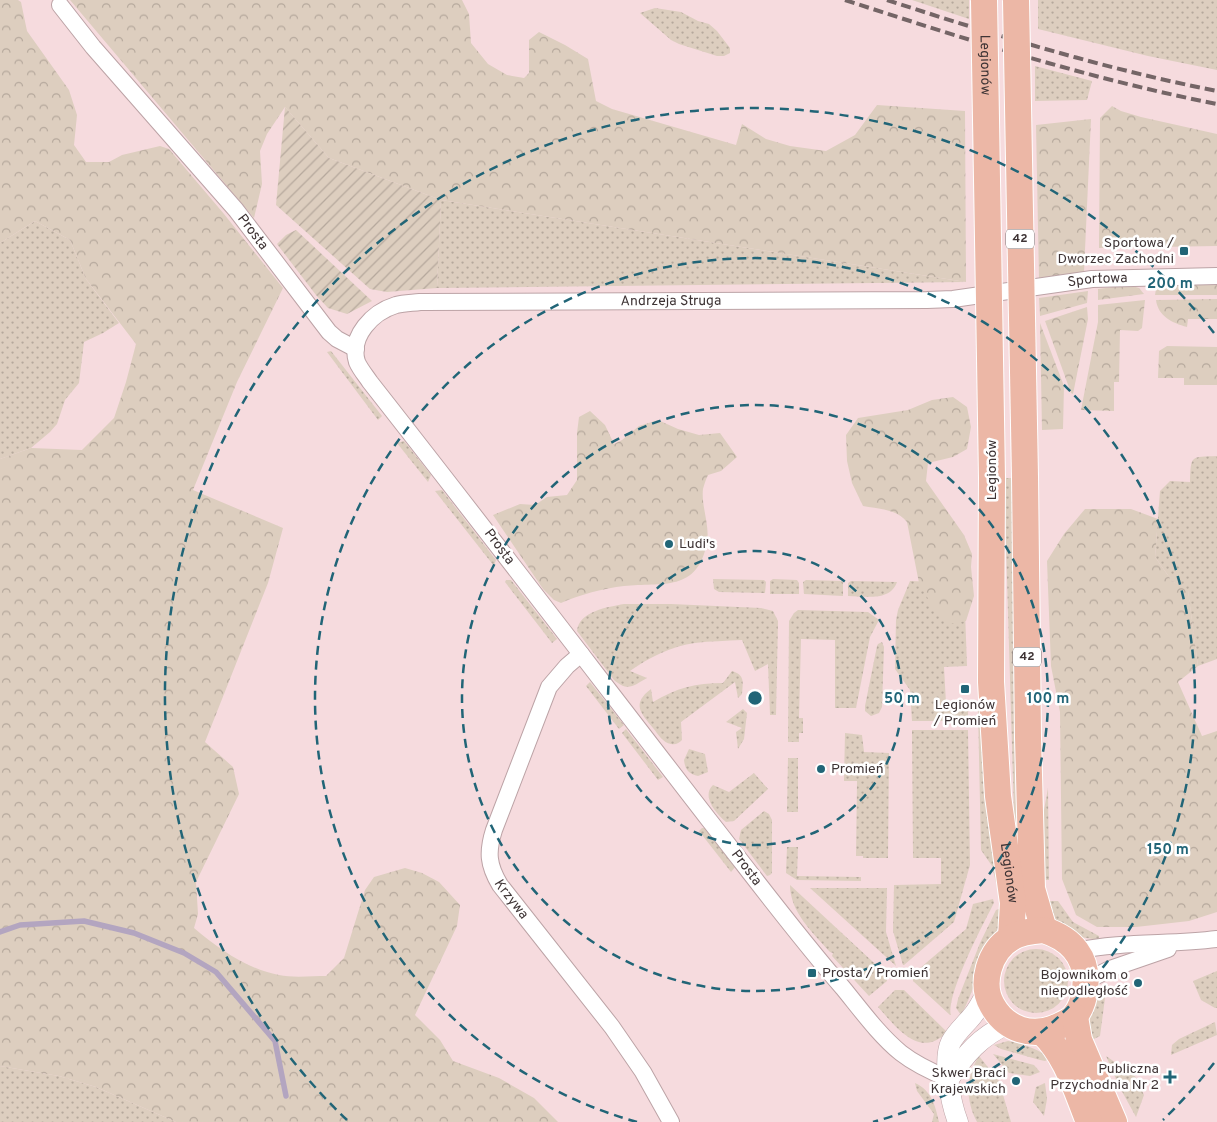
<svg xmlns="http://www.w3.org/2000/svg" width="1217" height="1122" viewBox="0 0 1217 1122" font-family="Overpass,sans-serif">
  <defs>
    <pattern id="grass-dots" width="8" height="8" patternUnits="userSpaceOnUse" patternTransform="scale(1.25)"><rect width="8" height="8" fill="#ddcebf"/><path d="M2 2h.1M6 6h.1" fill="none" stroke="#b5a89c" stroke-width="1.8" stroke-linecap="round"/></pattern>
    <pattern id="forest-crowns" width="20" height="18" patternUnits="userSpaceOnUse" patternTransform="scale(1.25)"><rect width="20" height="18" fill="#ddcebf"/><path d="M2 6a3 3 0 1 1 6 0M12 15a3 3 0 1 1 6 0" fill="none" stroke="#b5a89c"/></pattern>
    <pattern id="garden-furrows" width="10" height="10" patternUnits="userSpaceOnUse" patternTransform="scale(1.25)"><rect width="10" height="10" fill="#ddcebf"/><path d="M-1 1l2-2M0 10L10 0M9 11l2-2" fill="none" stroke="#b5a89c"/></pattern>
  </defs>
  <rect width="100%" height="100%" fill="#f6dbde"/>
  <g fill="url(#grass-dots)">
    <path d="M 912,0 L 969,0 L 969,19 Z"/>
    <path d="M 1038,0 L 1217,0 L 1217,70 L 1148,56 L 1038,29 Z"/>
    <path d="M 655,8 L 681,12 L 698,21 L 709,24 L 717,31 L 730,48 L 730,53 L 724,56 L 717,56 L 679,44 L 671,40 L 640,13 Z"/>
    <path d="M 1035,66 L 1092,81 L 1087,100 L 1035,101 Z"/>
    <path d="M 441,200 L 966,282 L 437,288 Z"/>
    <path d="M 35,221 L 70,240 L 86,279 L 119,323 L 103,333 L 84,342 L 79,383 L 65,400 L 57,424 L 50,432 L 31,448 L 0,459 L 0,243 Z"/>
    <path d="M 331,351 L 382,416 L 378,420 L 327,352 Z"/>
    <path d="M 404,441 L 431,475 L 428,482 L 397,443 Z"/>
    <path d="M 1217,456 L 1217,659 L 1198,666 L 1188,591 L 1172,581 L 1155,557 L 1160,491 L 1170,481 L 1190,482 C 1191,455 1190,457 1217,456 Z"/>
    <path d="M 1004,478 L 1012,478 L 1015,766 L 1016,806 L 1022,877 L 1014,814 Z"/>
    <path d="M 442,490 L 496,560 L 494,566 L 435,491 Z"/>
    <path d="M 713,579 L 764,580 L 766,582 L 765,593 L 719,592 L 714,589 Z"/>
    <path d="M 773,579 L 797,580 L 799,583 L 799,594 L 770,594 L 770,581 Z"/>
    <path d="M 506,580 L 511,580 L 557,639 L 552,643 L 505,582 Z"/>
    <path d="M 806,580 L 842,581 L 843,583 L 843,596 L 804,594 L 803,582 Z"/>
    <path d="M 851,581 L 897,582 C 890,602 865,596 848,596 L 848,583 Z"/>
    <path d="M 910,581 L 964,583 L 967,666 L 944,667 L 946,703 L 968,704 L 968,721 L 912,721 L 910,690 L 895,669 L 896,620 L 898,610 Z"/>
    <path d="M 624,604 L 671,604 L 761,608 L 773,611 L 778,621 L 776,715 L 770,715 L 768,664 L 755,671 L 742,640 C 726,641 710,641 695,643 C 672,646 648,658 630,671 L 647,678 C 633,686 628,692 614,680 L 577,631 C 579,611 608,607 624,604 Z"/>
    <path d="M 798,610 L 868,612 L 879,620 L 870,637 L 856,708 L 835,708 L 835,640 L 801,639 L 799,718 L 803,718 L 803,733 L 799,733 L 799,742 L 788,742 L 789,621 L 794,613 Z"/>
    <path d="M 882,642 L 884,647 L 882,707 L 879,713 L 871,716 L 865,711 L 865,706 L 877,646 L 878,644 Z"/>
    <path d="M 732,671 C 745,675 743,682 742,694 L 738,698 L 735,682 L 681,722 L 682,740 C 679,743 676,745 671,744 C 663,743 658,734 653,728 C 641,713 631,704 651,689 L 653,702 C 676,688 696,683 723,683 Z"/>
    <path d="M 590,682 L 624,725 L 619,729 L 586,686 Z"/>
    <path d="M 743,709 L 747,713 L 744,739 L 738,749 L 736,732 L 742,728 L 726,722 Z"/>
    <path d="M 978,710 L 980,710 L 997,887 L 992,866 L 981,850 Z"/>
    <path d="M 626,729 L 663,777 L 658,780 L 622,733 Z"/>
    <path d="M 912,730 L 968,730 L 970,865 L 954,922 L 904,965 L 903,965 L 893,931 L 894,885 L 941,884 L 941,858 L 913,858 Z"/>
    <path d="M 845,733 L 862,735 L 864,752 L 889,753 L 888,858 L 863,858 L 863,856 L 856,856 L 857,781 L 844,781 Z"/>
    <path d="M 689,749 L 705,754 L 708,772 L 698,776 C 689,774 685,770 684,760 Z"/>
    <path d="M 788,758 L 798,758 L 798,812 L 787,812 Z"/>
    <path d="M 754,773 L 768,789 L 734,821 L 726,822 C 716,814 701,796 713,785 L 729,792 Z"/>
    <path d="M 1048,788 L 1049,880 L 1040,880 L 1038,843 Z"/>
    <path d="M 764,811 L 769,814 L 772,820 L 772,873 L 770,875 L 767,876 L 739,839 L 741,830 Z"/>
    <path d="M 702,828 L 706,828 L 736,866 L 731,872 L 699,831 Z"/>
    <path d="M 787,847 L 798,847 L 797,876 L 861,877 L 861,881 L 797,880 L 786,873 Z"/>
    <path d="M 790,885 L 886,974 L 887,981 L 869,996 L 832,956 L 833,953 L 830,952 C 813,933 790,912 790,885 Z"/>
    <path d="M 810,888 L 887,888 L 886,932 L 896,966 Z"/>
    <path d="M 993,899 L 994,903 C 983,924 946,995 951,1015 L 950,1015 L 913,981 L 913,974 L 966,929 L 973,904 Z"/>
    <path d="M 1045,901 L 1058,901 L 1073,922 L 1099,936 L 1099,940 L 1080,937 L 1056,922 Z"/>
    <path d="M 1004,907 C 1000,929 988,950 979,972 C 973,987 969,1001 961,1015 L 956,1008 L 958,999 L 980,943 L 996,910 Z"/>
    <circle cx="1036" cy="981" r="32"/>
    <path d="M 1217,971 L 1217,1008 L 1215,1008 L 1201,1000 L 1193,981 Z"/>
    <path d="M 1107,983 L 1100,1036 L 1088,1042 C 1088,1017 1090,1002 1107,983 Z"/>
    <path d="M 895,990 L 904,990 L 947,1032 C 920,1060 896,1027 878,1007 Z"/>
    <path d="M 1215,1022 L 1217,1035 L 1171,1055 L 1172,1045 L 1179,1039 Z"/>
    <path d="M 1008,1041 C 1025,1044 1037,1049 1051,1058 L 1045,1061 L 1040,1060 L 1001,1049 L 994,1045 Z"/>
    <path d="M 993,1054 L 1034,1065 L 1040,1072 L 1030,1076 L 1009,1073 Z"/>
    <path d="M 979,1056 L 999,1081 L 1011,1122 L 977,1122 C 965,1100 966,1076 979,1056 Z"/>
    <path d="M 1106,1056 L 1135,1076 L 1144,1095 L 1136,1117 L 1119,1086 Z"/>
    <path d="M 0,1066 L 59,1076 L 96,1087 L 176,1122 L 0,1122 Z"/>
    <path d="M 915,1083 C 932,1091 935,1105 939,1122 L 932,1122 L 934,1114 L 917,1091 Z"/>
    <path d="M 1045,1083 L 1047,1099 L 1044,1116 L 1033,1102 L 1036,1087 Z"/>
  </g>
  <g fill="url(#forest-crowns)">
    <path d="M 0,0 L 18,0 L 21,2 L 27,31 L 69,90 L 77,115 L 74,145 L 86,162 L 109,162 L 122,155 L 160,146 L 169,149 L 224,214 L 283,288 L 237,382 L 193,490 L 283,528 L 268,583 L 205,742 L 233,767 L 239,794 L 196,882 L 198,914 L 194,928 C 219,949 247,969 279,975 C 292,978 313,976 326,976 L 344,958 L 365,890 L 374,877 L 405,868 L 422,873 L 439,882 L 460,905 L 457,926 L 415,1015 L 440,1040 L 453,1061 L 499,1078 L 534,1098 L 558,1122 L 176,1122 L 96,1087 L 59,1076 L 0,1066 L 0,459 L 31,448 L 82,450 L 114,418 L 126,382 L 136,344 L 86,279 L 70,240 L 35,221 L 0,243 Z"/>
    <path d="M 70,0 L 462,0 L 469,14 L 471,43 L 488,64 L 507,75 L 524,78 L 529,73 L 529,40 L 539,32 L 565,45 L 588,59 L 596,101 L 612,109 L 736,145 L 742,124 L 766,139 L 790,146 L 826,151 L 855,135 L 877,105 L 965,111 L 966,282 L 441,200 L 329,158 L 285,107 L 267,134 L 260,151 L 262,184 L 254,218 Z"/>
    <path d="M 1112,106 L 1121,111 L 1141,117 L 1217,134 L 1217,246 L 1099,248 L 1100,118 Z"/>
    <path d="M 1091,119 L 1084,272 L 1039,278 L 1036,125 Z"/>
    <path d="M 1217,282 L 1217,295 L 1155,295 L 1156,289 L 1162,283 Z"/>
    <path d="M 1129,285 L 1139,288 L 1144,294 L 1098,300 L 1098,289 Z"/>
    <path d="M 1088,291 L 1087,303 L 1040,316 L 1039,298 Z"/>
    <path d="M 1217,299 L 1217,319 L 1188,319 L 1187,327 C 1172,323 1158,316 1156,300 Z"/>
    <path d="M 1145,300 L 1142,328 L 1138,331 L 1120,330 L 1119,382 L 1114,382 L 1114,411 L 1081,410 L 1098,322 L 1098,305 Z"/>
    <path d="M 1087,307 L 1088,319 L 1073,394 L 1071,393 L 1045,321 Z"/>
    <path d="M 1040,323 L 1064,386 L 1063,429 L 1042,430 Z"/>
    <path d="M 1167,346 L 1217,347 L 1217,385 L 1184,385 L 1184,378 L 1158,378 L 1159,351 Z"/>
    <path d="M 953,397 L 967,407 L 971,427 L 967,449 L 953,457 L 928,463 L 926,481 L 964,535 L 972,554 L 971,567 L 974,596 L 966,621 L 949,624 L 934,609 L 919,583 L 907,522 C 897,509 878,509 863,506 L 852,483 L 847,461 L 846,435 L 858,418 L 908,410 L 932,400 Z"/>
    <path d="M 590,411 L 605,425 L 614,444 L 622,440 L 639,426 L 658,420 L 678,429 L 699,435 L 720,433 L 737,457 L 721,471 L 708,475 C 706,479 704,485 703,489 C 701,506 710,525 707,542 C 698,593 662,582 624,586 C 604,588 579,595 561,603 L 554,600 L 543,589 L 493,515 L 520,504 L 535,505 L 547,497 L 567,495 L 577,480 L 577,433 L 579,417 Z"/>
    <path d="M 1085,509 L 1131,509 L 1158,519 L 1155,557 L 1172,581 L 1188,590 L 1198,666 L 1178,682 L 1202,736 L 1217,731 L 1217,912 L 1189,921 L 1136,927 L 1097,927 L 1076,915 L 1062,879 L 1060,712 L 1051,666 L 1047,561 L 1064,534 Z"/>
  </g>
  <g fill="url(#garden-furrows)">
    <path d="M 285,107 L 329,158 L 441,200 L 437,288 L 387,292 L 370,289 L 276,205 Z"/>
    <path d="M 296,230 L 372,301 L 347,314 L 328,308 L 316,295 L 277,244 L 286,235 Z"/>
  </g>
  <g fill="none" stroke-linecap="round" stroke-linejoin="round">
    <path stroke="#b3a5c0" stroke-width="5.5" d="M 0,932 L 20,925 L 84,921 L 134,933 L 184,953 L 216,972 L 275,1041 L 286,1096"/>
    <defs>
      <g id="minor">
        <path id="s1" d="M 60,5 L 93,47 L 236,210 L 329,332 L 337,339 L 356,349"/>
        <path id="s2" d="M 581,654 L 567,666 L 549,687 L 494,830 C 487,852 488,865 500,885 L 612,1027 L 643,1072 L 671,1122"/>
        <path d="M 1076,951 C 1123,941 1170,945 1217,939"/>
        <path d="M 1086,981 L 1110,969 L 1168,949"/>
        <path id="s3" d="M 949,1079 C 932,1072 915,1064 901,1053 C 879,1035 861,1010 843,988 C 796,934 753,876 709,820 C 596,674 484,527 370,382 C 366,376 360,369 357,362 C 349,336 373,312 396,305 C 404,303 412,303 420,302 L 927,300 L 953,299 L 1092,279 L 1217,276"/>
      </g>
      <g id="tertiary">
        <path d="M 949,1079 C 965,1054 981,1036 1008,1024"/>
        <path d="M 958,1122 C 951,1104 942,1060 951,1042 C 957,1031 966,1024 973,1015 C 979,1008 983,999 987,992"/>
      </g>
      <g id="primary">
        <path d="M 1025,477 L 1028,737 L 1032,889 L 1044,930"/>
        <path id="s4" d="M 992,478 L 991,682 L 998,796 L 1013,903 L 1011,938"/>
        <path d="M 1044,930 C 1072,939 1089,958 1085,989 C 1084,999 1080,1010 1074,1017 C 1069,1022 1063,1024 1057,1027 C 1032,1038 1006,1030 992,1005 C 980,984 989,951 1011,938 C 1020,932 1033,931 1044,930 Z"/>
        <path d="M 1075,1017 L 1079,1040 L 1114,1122"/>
        <path d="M 1042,1032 C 1067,1056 1076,1090 1089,1122"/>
      </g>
    </defs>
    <use href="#minor" stroke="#bca3a6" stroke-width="18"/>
    <use href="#tertiary" stroke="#bca3a6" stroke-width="21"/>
    <use href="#primary" stroke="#fff" stroke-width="28"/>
    <use href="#minor" stroke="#fff" stroke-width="16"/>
    <use href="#tertiary" stroke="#fff" stroke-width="20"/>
    <use href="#primary" stroke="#ecb7a6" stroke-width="26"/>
    <g stroke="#746566" stroke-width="4" stroke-dasharray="10 5" stroke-linecap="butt">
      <path d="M 845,0 C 968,40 1090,79 1217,104"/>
      <path d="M 887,0 C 995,35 1105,69 1217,91"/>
    </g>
    <defs>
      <g id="primary-bridge">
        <path id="s5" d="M 984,0 L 992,478"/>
        <path d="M 1016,0 L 1025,477"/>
      </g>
    </defs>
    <use href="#primary-bridge" stroke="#fff" stroke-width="28" stroke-linecap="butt"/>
    <use href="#primary-bridge" stroke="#ecb7a6" stroke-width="26"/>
  </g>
  <g fill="none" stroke="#216577" stroke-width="2.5" stroke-dasharray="9 6">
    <circle cx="755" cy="698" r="147"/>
    <circle cx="755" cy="698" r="293"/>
    <path d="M637 1122A440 440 0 1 1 873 1122"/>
    <path d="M1214 1063A587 587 0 0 1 1163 1120M347 1120A587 587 0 1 1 1214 333"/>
  </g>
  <g fill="#216577" stroke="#fff" stroke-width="2">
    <rect x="1179" y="246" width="10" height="10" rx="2.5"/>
    <circle cx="669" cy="544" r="5"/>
    <rect x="960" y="684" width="10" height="10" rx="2.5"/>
    <circle cx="821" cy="769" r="5"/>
    <rect x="807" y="968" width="10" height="10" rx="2.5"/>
    <circle cx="1138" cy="983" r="5"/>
    <path d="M1167.5 1069.5h5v5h5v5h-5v5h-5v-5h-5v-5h5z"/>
    <circle cx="1016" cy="1081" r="5"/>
  </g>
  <g text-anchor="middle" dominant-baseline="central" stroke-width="5" stroke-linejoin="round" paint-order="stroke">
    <g fill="#fff" stroke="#787172" stroke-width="1">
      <rect x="1006" y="229.5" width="28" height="19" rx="4"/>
      <rect x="1013" y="647.5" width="28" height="19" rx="4"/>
    </g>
    <g font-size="12" font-weight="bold" fill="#3e3435">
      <text x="1020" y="239">42</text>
      <text x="1027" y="657">42</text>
    </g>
    <g font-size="14" fill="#3e3435" stroke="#fff">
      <text stroke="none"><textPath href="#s5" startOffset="65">Legionów</textPath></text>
      <text stroke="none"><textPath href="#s1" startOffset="298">Prosta</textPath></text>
      <text stroke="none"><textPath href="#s3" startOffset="1714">Sportowa</textPath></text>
      <text stroke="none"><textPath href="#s3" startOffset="1286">Andrzeja Struga</textPath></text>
      <text transform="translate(992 470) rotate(-90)">Legionów</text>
      <text transform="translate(499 547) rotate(53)">Prosta</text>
      <text transform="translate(746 868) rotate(53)">Prosta</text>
      <text stroke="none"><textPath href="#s4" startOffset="396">Legionów</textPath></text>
      <text stroke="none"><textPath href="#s2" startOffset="275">Krzywa</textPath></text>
    </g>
    <g font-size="14" fill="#3e3435" stroke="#fff" text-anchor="end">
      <text x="1174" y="243">Sportowa /<tspan x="1174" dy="16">Dworzec Zachodni</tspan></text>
      <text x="679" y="544" text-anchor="start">Ludi's</text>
      <text x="965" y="705" text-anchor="middle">Legionów<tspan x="965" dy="16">/ Promień</tspan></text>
      <text x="831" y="769" text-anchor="start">Promień</text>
      <text x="822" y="973" text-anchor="start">Prosta / Promień</text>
      <text x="1128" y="975">Bojownikom o<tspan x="1128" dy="16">niepodległość</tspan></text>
      <text x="1159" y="1069">Publiczna<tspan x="1159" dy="16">Przychodnia Nr 2</tspan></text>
      <text x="1006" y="1073">Skwer Braci<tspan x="1006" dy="16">Krajewskich</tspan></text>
    </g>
  </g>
  <circle cx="755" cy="698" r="8" fill="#216577" stroke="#fff" stroke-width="2.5"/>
  <g font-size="15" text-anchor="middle" font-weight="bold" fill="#216577" stroke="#fff" stroke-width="5" stroke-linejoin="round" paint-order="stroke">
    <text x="1170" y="288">200 m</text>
    <text x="902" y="703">50 m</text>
    <text x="1048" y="703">100 m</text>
    <text x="1168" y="854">150 m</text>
  </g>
</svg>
